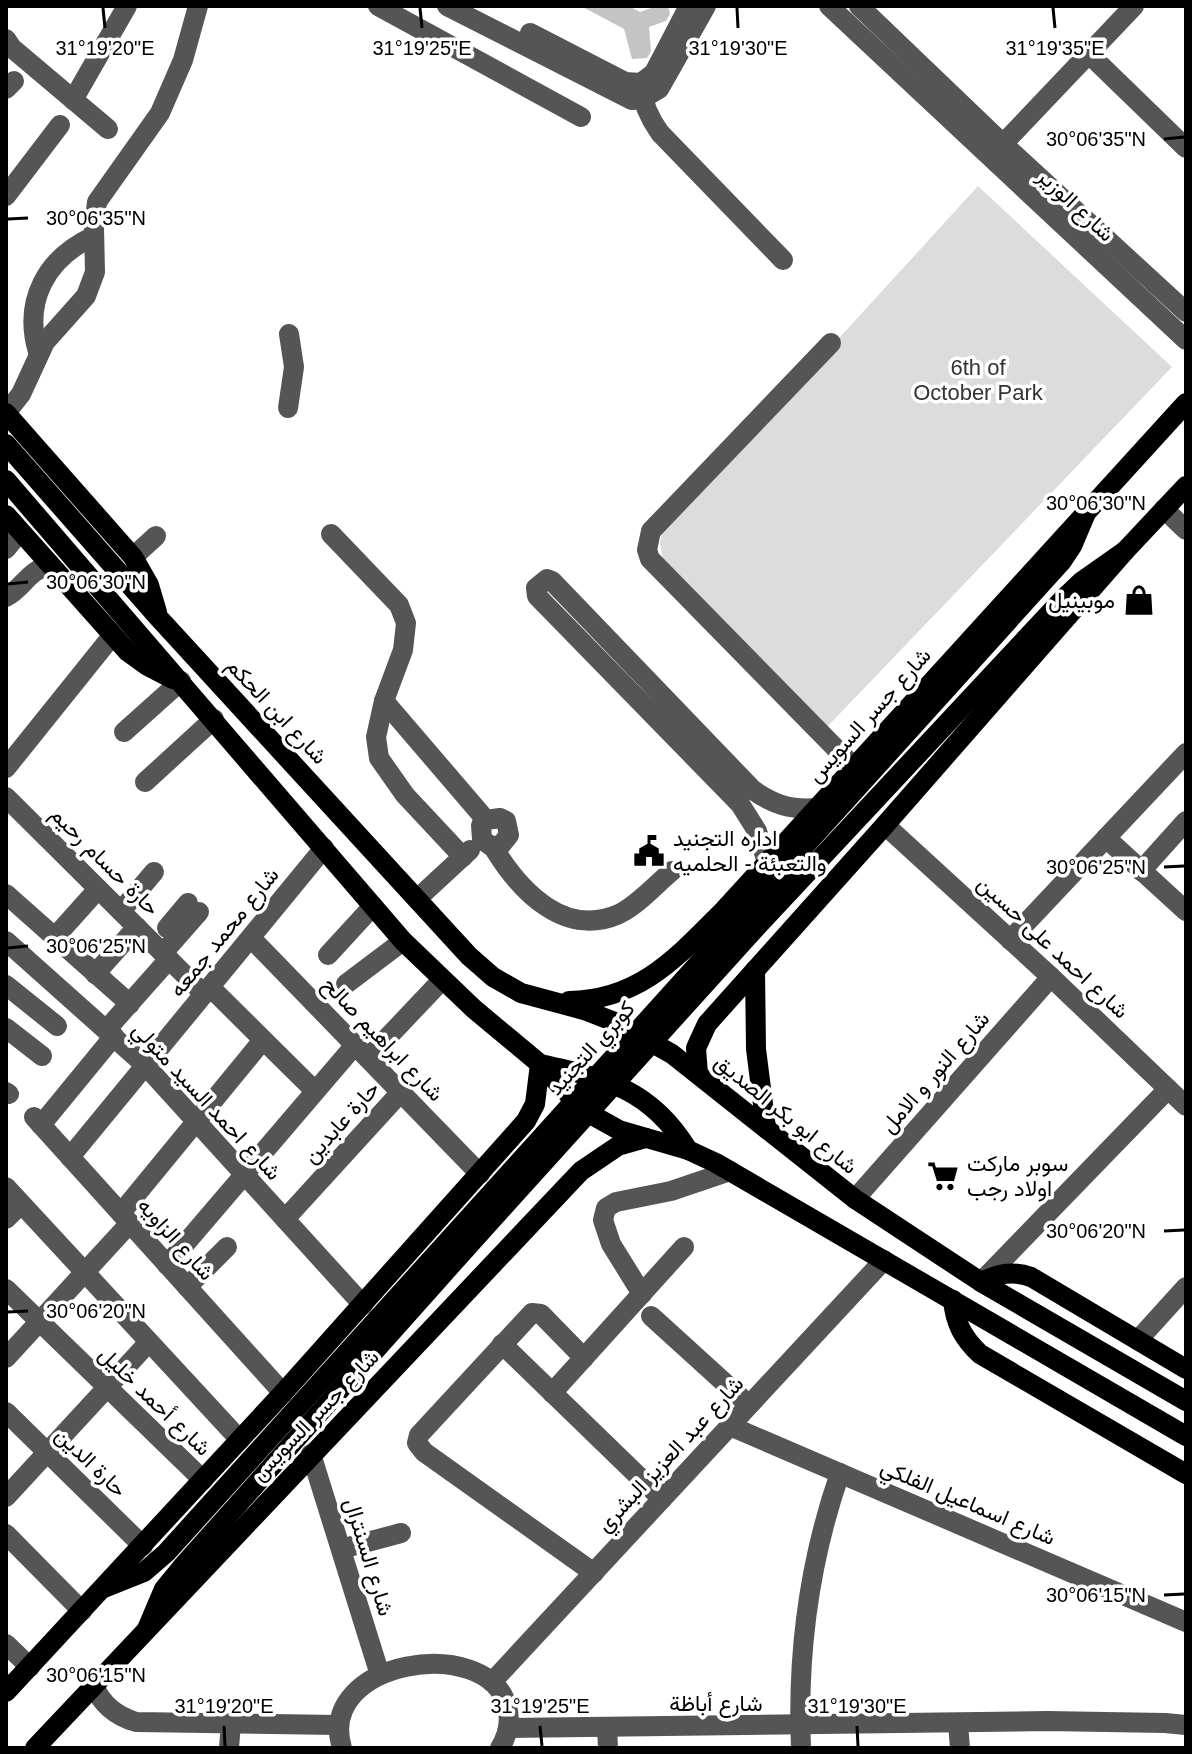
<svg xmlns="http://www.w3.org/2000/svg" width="1192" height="1754" viewBox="0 0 1192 1754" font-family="Arial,Vazirmatn,sans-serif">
  <rect width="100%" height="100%" fill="#fff"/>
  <path fill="#dcdcdc" d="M 978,186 L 1172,367 L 826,728 L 663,559 L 660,544 L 662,532 Z"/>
  <path fill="#c4c4c4" d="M 581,6 L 629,6 L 640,12 L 657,6 L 668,6 L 670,14 L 666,21 L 649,27 L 651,51 L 647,58 L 632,59 L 624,29 Z"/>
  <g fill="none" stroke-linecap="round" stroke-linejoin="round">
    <g stroke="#555" stroke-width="20">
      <path d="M 378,6 L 581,117"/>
      <path d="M 447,6 L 632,100 L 642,99 L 659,89 L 706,6"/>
      <path d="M 829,6 L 1186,340"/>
      <path d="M 859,6 L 1003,144 L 1186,312"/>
      <path d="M 530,33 L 625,82 L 641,83 L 654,73 L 689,6"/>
      <path d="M 6,39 L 12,48 L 108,129"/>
      <path d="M 1089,54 L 1186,148"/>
      <path d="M 641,87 C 643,105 650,119 660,133 L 783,260"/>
      <path d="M 6,89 L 14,81"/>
      <path d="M 73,100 L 127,6"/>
      <path d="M 1003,144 L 1134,6"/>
      <path d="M 6,196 L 60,125"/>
      <path d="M 831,343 L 651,531 L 647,550 L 650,559 L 854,767"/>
      <path d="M 38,352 C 23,301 46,258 94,236"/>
      <path d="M 288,408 L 294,367 L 289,334"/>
      <path d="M 6,413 L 21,394 L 45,342 L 86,296 L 95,272 L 94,228 L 97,202 L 160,113 L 183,60 L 198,6"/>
      <path d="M 1164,509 L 1186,530"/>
      <path d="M 331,534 L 399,605 L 406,623 L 403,650 L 384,701 L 376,737 L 379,758 L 405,795 L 463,857"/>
      <path d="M 6,549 L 15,538 L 17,528"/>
      <path d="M 133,557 L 156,536"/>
      <path d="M 6,597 C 23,589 30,567 50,567"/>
      <path d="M 384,701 L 486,820"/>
      <path d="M 124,732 L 181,681"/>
      <path d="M 6,768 L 112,636"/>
      <path d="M 145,782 L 214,719"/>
      <path d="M 6,797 L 204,994"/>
      <path d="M 885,825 L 1051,977 L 1186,1106"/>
      <path d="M 1106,838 L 1186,911"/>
      <path d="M 494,846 L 501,845 L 509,835 L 506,821 L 500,818 L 486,820 L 481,825 L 482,839 C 486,844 492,845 495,850 C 521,892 565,938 619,914 C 638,905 656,884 672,871"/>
      <path d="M 767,862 L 757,831 L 740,804 L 537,596 L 536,588 L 547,579 L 552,581 L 753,790 C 774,805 791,810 816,808"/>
      <path d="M 1141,871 L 1186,821"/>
      <path d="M 6,894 L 130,1004"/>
      <path d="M 417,899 L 470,850"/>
      <path d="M 121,911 L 154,872"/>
      <path d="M 167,928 L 188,903"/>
      <path d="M 55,937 L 98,889"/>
      <path d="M 251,938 L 480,1174"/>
      <path d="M 1010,940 L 1186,753"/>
      <path d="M 6,941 L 145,1065 L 363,1305"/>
      <path d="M 163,953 L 199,912"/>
      <path d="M 328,955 L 373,906"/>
      <path d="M 95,974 L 137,927"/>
      <path d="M 346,984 L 403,941"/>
      <path d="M 6,985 L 57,1026"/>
      <path d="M 210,987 L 314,1090"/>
      <path d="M 6,1028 L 42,1056"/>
      <path d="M 107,1029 L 169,959"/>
      <path d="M 368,1058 L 442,980"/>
      <path d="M 6,1092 L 9,1094"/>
      <path d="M 34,1117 L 283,1393"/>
      <path d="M 41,1125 L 114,1036"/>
      <path d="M 70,1157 L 324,848"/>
      <path d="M 6,1187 L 240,1440"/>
      <path d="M 855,1199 L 1051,977"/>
      <path d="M 121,1213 L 263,1040"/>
      <path d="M 6,1219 L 21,1204"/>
      <path d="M 285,1219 L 401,1092"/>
      <path d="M 167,1265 L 355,1045"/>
      <path d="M 981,1282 L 1168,1089"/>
      <path d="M 187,1287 L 227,1247"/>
      <path d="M 6,1289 L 203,1480"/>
      <path d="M 642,1294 L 611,1244 L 603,1220 L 606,1208 L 616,1202 L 671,1191 L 730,1171"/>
      <path d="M 651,1316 L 749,1405"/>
      <path d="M 1138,1340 L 1186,1287"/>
      <path d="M 502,1344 L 662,1499"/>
      <path d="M 6,1358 L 130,1223"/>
      <path d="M 584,1358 L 541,1314 L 532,1313 L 419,1435 L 417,1443 L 424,1452 L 594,1573"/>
      <path d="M 552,1393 L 684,1247"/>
      <path d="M 6,1412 L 143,1546"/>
      <path d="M 730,1426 L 1186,1622"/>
      <path d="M 311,1454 L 380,1675"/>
      <path d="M 6,1497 L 149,1342"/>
      <path d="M 6,1534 L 82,1611"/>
      <path d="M 341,1549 L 401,1533"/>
      <path d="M 6,1644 L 30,1667"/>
      <path d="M 492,1682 L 884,1260"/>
      <path d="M 94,1686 C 102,1705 116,1716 136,1722 L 338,1725"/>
      <path d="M 958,1724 L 960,1748"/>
      <path d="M 607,1727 L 608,1748"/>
      <path d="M 508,1728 L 1047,1721 L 1165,1723 L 1186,1725"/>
      <path d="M 229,1748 L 231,1723"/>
      <path d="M 342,1748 C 315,1660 487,1633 507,1706 C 511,1721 508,1735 500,1748"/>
      <path d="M 801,1748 C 797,1654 809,1562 840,1473"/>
    </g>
    <g stroke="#000" stroke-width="20">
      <path d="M 6,413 L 133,557 L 149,585 L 157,612"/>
      <path d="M 6,444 L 157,616 L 469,956 L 493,977 L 521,993 L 584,1010 L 615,1022 L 672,1054 L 855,1199 L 981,1282 L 1186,1401"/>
      <path d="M 6,480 L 403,941 L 474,1009 L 540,1064 L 583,1110 L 619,1130 L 688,1150 L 716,1163 L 1186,1436"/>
      <path d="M 6,515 L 128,652 L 146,665 L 173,679"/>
      <path d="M 755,970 L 756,1049 L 766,1128"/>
      <path d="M 569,1001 C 640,1000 677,957 724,910 L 1186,403"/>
      <path d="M 540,1064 C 605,1078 651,1089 688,1150"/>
      <path d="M 698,1074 L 696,1048 L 707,1024 L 885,825 L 1125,551 L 1186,486"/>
      <path d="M 981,1282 C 998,1274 1012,1270 1031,1277 L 1186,1369"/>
      <path d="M 953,1300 C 955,1323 963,1338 980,1354 L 1186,1474"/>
      <path d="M 104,1588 L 144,1572 L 166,1553 L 1062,561 L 1072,546 L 1086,513"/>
      <path d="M 147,1629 L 164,1589 L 182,1567 L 469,1245 L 751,933 L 1062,600 L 1081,582 L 1125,551"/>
      <path d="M 6,1692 L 283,1393 L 526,1121 L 535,1104 L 540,1064"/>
      <path d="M 35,1748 L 581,1171 L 618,1146 L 646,1138"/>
    </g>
  </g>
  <path fill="none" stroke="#000" stroke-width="3" d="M 103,8 L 105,28M 420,8 L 422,28M 737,8 L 738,28M 1053,8 L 1055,28M 1164,139 L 1184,137M 8,219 L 28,218M 1164,503 L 1184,501M 8,584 L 28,582M 1164,867 L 1184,866M 8,948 L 28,946M 1164,1231 L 1184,1230M 8,1312 L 28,1311M 1164,1595 L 1184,1594M 8,1676 L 28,1675M 224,1726 L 225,1746M 540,1726 L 542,1746M 857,1726 L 858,1746"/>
  <defs>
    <symbol id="shop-bare" viewBox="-9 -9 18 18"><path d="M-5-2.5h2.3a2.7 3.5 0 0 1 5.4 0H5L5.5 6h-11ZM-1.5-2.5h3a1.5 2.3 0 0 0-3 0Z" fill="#000" stroke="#fff" stroke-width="2.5" paint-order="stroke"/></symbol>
    <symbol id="civic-bare" viewBox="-9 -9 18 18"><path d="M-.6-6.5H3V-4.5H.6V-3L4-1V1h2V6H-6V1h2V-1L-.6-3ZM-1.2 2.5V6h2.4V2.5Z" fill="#000" stroke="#fff" stroke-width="2.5" paint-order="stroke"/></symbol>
    <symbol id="supermarket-bare" viewBox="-9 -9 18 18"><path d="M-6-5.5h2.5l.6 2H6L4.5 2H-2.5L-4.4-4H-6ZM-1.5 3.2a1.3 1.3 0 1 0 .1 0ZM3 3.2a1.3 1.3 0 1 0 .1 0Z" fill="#000" stroke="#fff" stroke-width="2.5" paint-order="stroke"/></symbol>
  </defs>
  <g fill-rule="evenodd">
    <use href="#shop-bare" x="1117" y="578" width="44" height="44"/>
    <use href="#civic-bare" x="627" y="829" width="44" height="44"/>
    <use href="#supermarket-bare" x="921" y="1154" width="44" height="44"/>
  </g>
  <g text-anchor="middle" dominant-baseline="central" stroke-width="7" stroke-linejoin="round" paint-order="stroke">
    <g font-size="22" fill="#000" stroke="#fff">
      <text transform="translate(1076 205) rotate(43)">شارع الوزير</text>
      <text transform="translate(277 711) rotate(47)">شارع ابن الحكم</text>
      <text transform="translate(869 715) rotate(-48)">شارع جسر السويس</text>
      <text transform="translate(105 861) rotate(45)">حارة حسام رحيم</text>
      <text transform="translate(224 932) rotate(-51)">شارع محمد جمعه</text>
      <text transform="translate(1053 947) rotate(43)">شارع احمد على حسين</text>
      <text transform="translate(383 1039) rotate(46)">شارع ابراهيم صالح</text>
      <text transform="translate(591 1048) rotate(-48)">كوبري التجنيد</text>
      <text transform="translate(935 1072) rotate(-49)">شارع النور و الامل</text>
      <text transform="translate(207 1101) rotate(47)">شارع احمد السيد متولي</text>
      <text transform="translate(786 1114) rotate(39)">شارع ابو بكر الصديق</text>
      <text transform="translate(341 1122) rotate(-48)">حارة عابدين</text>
      <text transform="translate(176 1239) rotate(48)">شارع الزاويه</text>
      <text transform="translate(155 1401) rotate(44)">شارع أحمد خليل</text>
      <text transform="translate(315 1415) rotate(-46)">شارع جسر السويس</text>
      <text transform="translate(670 1454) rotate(-47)">شارع عبد العزيز البشري</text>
      <text transform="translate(91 1462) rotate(44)">حارة الدين</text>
      <text transform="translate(968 1502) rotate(23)">شارع اسماعيل الفلكي</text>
      <text transform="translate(369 1557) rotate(73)">شارع السنترال</text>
      <text x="716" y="1703">شارع أباظة</text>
    </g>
    <g font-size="22" fill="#333" stroke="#fff">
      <text x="978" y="367">6th of<tspan x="978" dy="25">October Park</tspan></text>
    </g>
    <g font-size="22" fill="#000" stroke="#fff" text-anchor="start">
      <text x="1115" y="600" text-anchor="end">موبينيل</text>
      <text x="673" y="838">اداره التجنيد<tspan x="673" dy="25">والتعبئة - الحلميه</tspan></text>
      <text x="967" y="1163">سوبر ماركت<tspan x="967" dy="25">اولاد رجب</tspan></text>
    </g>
  </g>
  <g font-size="20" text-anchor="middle" fill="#000" stroke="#fff" stroke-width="7" stroke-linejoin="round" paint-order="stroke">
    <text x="105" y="55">31°19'20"E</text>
    <text x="422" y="55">31°19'25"E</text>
    <text x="738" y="55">31°19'30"E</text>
    <text x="1055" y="55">31°19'35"E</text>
    <text x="1096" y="146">30°06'35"N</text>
    <text x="96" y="225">30°06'35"N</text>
    <text x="1096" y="510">30°06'30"N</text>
    <text x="96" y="589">30°06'30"N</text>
    <text x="1096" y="874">30°06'25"N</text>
    <text x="96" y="953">30°06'25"N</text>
    <text x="1096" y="1238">30°06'20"N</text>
    <text x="96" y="1318">30°06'20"N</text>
    <text x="1096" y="1602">30°06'15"N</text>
    <text x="96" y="1682">30°06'15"N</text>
    <text x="224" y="1713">31°19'20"E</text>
    <text x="540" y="1713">31°19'25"E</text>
    <text x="857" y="1713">31°19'30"E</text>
  </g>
  <rect width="1192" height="1754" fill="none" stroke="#000000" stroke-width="16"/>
</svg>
